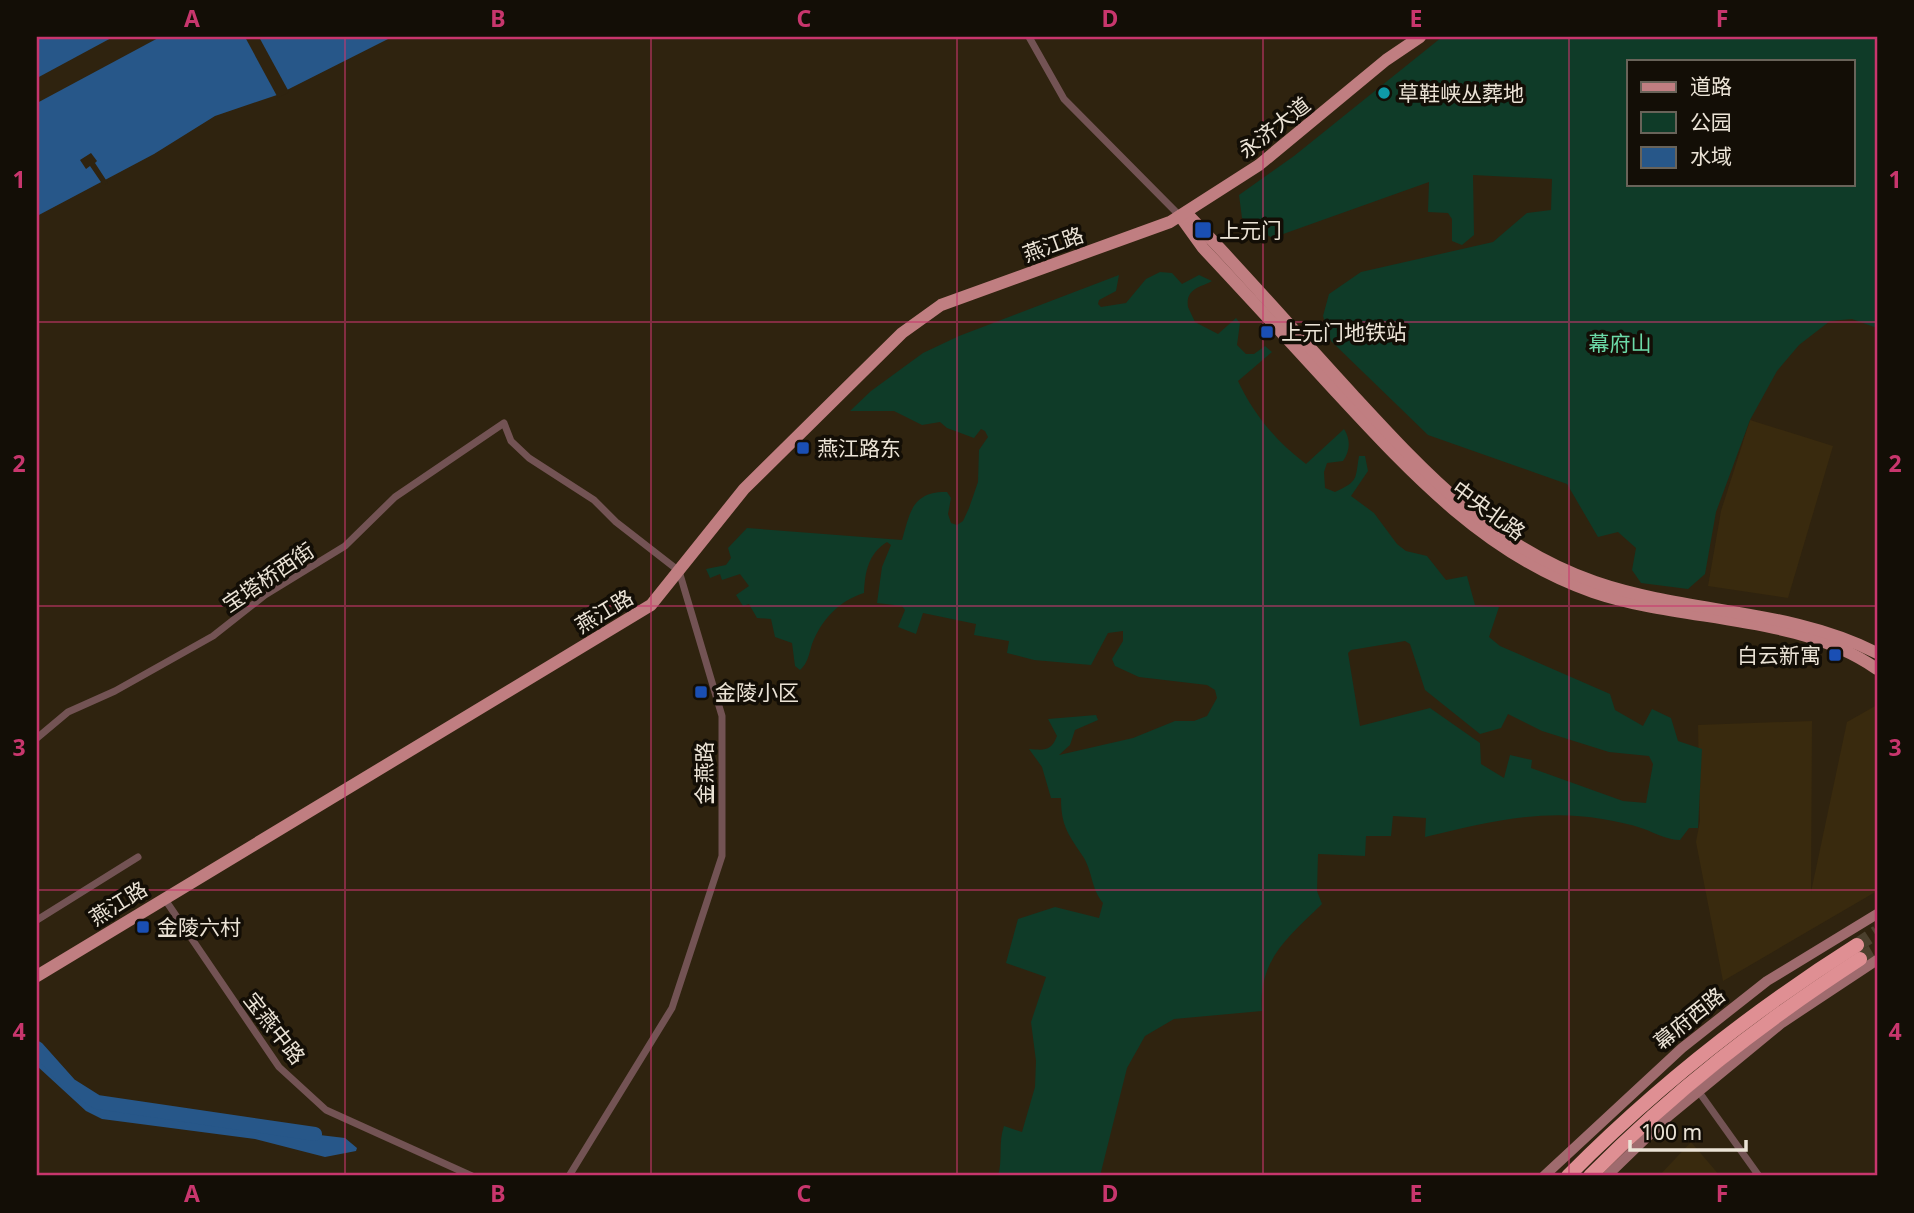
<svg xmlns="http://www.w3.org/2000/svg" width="1914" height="1213" viewBox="0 0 1914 1213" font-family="'Noto Sans','Noto Sans SC',sans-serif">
  <rect width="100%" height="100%" fill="#2f230f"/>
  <g fill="#392a0e">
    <path d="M 1750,420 L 1833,446 L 1788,598 L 1708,586 L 1721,511 Z"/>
    <path d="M 1877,705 L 1877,891 L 1723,981 L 1696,842 L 1700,821 L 1698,725 L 1812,721 L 1811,892 L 1847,722 Z"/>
    <path d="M 1691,1142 L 1720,1176 L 1659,1176 Z"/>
  </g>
  <g fill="#0f3b28" fill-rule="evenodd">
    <path d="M 1442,37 L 1877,37 L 1877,328 L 1852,319 L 1830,321 L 1799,345 L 1777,371 L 1750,420 L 1716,512 L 1705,574 L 1688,589 L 1641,583 L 1632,570 L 1636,548 L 1618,532 L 1598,537 L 1567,484 L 1428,435 L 1331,341 L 1323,316 L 1329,294 L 1361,272 L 1493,242 L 1527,213 L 1551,210 L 1552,179 L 1473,175 L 1474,235 L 1462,245 L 1452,241 L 1452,219 L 1448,213 L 1428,212 L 1429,182 L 1272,238 L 1242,218 L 1239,195 L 1294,156 ZM 1629,61 L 1853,61 L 1853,184 L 1629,184 Z"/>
    <path d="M 1160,272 L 1172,273 L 1182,284 L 1199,275 L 1212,281 C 1202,287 1185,288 1188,307 L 1195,322 L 1218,334 L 1236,318 L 1240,323 L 1237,345 L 1246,354 L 1254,354 L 1265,346 L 1272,352 L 1238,381 C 1254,415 1276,441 1306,464 L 1344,429 C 1351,440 1350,451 1343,461 L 1327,463 L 1324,472 L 1325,488 L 1335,492 C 1359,481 1355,479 1359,456 L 1365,456 L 1368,471 L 1351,496 L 1374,513 L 1397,544 L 1406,551 L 1427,556 L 1446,580 L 1467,576 L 1475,605 L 1499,607 L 1489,637 L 1500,646 L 1610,694 L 1615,710 L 1643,726 L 1652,709 L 1671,718 L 1678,741 L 1702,749 L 1698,828 L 1689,828 L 1680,840 C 1667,840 1655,833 1644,829 C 1630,824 1615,821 1602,819 C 1541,808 1484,823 1425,837 L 1426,818 L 1393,816 L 1391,836 L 1366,836 L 1365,856 L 1318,854 L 1317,891 L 1322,904 C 1288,937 1258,960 1262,1011 L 1174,1019 L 1145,1036 L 1127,1068 L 1100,1176 L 998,1176 C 1003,1159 998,1143 1004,1126 L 1022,1132 L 1035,1087 L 1036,1061 L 1031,1022 L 1046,977 L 1006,963 L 1018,919 L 1055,907 L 1099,918 L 1103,903 C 1091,888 1093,874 1084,858 C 1069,835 1061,827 1061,798 L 1051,798 L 1042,767 L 1029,749 C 1044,750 1051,752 1057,736 L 1048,719 L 1096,715 L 1098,720 L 1075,730 L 1070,745 L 1059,755 L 1133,738 L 1175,721 L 1194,721 L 1207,716 L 1217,698 L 1215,690 L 1207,685 L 1139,677 L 1115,666 L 1112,659 L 1123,641 L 1123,631 L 1108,633 L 1091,665 L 1034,660 L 1007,653 L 1009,641 L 974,635 L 976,624 L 923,613 L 916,634 L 898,627 L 905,610 L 902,606 L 877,603 L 882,567 L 891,545 L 887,542 C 868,554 865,572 864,593 C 839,601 822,619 812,644 C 809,654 808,663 800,670 L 795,666 L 792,643 L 775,637 L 771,619 L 757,618 L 749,604 L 743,606 L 736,595 L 749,586 L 740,574 L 722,580 L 720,574 L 710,578 L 706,569 L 726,565 L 731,558 L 728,548 L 747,528 L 902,540 C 910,513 912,491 947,492 L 951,498 L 948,514 L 951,523 L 957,525 L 963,521 L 969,508 L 978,482 L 979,450 L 988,437 L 985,431 L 981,429 L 974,438 L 947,428 L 940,422 L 922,425 L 894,411 L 850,411 L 871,391 L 923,353 L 959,336 L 1119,275 L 1116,291 L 1099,300 L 1098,304 L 1101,307 L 1126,303 L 1146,279 ZM 1405,641 L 1410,644 L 1425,690 L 1480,734 L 1501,728 L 1508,714 L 1542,731 L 1609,752 L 1649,756 L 1653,764 L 1646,803 L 1623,801 L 1531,768 L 1532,760 L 1510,755 L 1504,778 L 1481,764 L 1480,743 L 1430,708 L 1360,726 L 1348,653 L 1351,650 Z"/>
  </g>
  <g fill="#275789">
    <path d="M 37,37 L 392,37 L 277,95 L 215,116 L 154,154 L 37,216 Z"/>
    <path d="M 37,1054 C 63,1068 77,1095 102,1109 L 345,1138 L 357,1148 L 356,1151 L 325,1157 L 255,1139 L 102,1119 L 86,1111 L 37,1066 Z"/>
  </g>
  <g fill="#2f230f">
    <path d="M 113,37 L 160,37 L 37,103 L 37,78 Z"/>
    <path d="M 245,37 L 259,37 L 289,92 L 278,98 Z"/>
    <path d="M 91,153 L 97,161 L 95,163 L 108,183 L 103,185 L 90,166 L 86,169 L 80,160 Z"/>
  </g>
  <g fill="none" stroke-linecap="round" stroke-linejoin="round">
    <path stroke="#275789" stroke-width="14" d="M 37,1048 L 70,1085 L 97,1102 L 315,1134"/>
    <g stroke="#4b402d" stroke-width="14" stroke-dasharray="14 7" stroke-linecap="butt">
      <path d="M 1857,945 L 1877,932"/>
      <path d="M 1860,959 L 1877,949"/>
    </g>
    <g stroke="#735354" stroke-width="7">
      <path d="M 1029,37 L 1064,99 L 1180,216"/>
      <path d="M 37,738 L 68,712 L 115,691 L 213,636 L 265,595 L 345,546 L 395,497 L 504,423 L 511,441 L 529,458 L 594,500 L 616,522 L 679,571 L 722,716 L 722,856 L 672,1008 L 569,1176"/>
      <path d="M 164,898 L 279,1067 L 326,1110 L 472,1176"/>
      <path d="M 37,920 L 138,857"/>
      <path d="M 1699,1092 L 1759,1176"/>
    </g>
    <g stroke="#9f6b6e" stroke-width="10">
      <path d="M 1544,1176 L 1682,1048 L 1767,981 L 1877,914"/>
      <path d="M 1607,1176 L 1669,1116 L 1782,1023 L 1877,960"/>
    </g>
    <g stroke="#c07e81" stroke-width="12">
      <path d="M 1180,216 L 1203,248 C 1248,296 1292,344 1336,392 C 1411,473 1486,555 1593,592 C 1684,623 1797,613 1877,669"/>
      <path d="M 1180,216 L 1190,217 L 1211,239 C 1259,290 1306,344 1354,396 C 1426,474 1492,546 1595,582 C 1688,614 1789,608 1877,653"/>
      <path d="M 37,976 L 651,605 L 744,489 L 902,333 L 941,305 L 1170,222 L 1259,165 L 1386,60 L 1420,37"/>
    </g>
    <g stroke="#df8f93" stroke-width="14">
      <path d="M 1568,1176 C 1656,1087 1751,1012 1857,945"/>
      <path d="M 1590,1176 C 1674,1091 1760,1024 1860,959"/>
    </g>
  </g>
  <path fill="none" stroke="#c8366d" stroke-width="2" stroke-opacity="0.55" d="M 345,37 L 345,1176M 651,37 L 651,1176M 957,37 L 957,1176M 1263,37 L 1263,1176M 1569,37 L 1569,1176M 37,322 L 1877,322M 37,606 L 1877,606M 37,890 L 1877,890"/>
  <circle fill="#0f9aa8" stroke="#130e06" stroke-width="2.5" cx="1384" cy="93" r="7"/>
  <g fill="#1a4fb4" stroke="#130e06" stroke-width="2.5">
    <rect x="1194" y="221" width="18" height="18" rx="3.5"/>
    <rect x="1260" y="325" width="14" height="14" rx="3.5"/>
    <rect x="796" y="441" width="14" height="14" rx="3.5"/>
    <rect x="1828" y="648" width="14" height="14" rx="3.5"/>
    <rect x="694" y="685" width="14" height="14" rx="3.5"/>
    <rect x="136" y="920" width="14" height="14" rx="3.5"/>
  </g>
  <g text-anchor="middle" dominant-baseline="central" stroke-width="7" stroke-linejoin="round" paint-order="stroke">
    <g font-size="21" fill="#ebe3d6" stroke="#130e06" text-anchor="start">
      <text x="1398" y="93">草鞋峡丛葬地</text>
      <text x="1219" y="230">上元门</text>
      <text x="1281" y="332">上元门地铁站</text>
      <text x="817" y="448">燕江路东</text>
      <text x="1821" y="655" text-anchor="end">白云新寓</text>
      <text x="715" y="692">金陵小区</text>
      <text x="157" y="927">金陵六村</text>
    </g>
    <g font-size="21" fill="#ebe3d6" stroke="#130e06">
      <text transform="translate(1274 127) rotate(-38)">永济大道</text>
      <text transform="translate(1053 244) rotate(-20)">燕江路</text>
      <text transform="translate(1489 510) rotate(36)">中央北路</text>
      <text transform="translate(268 577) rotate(-34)">宝塔桥西街</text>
      <text transform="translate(604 611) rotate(-31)">燕江路</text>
      <text transform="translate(704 773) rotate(-90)">金燕路</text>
      <text transform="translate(118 903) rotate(-32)">燕江路</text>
      <text transform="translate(1689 1018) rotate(-39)">幕府西路</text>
      <text transform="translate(275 1028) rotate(52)">宝燕中路</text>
    </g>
    <g font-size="21" fill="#6cdba8" stroke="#130e06">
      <text x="1620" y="343">幕府山</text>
    </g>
  </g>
  <rect width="1914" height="1213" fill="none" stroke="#130e06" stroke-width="77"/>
  <rect x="1627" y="60" width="228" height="126" fill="#130e06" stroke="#696359" stroke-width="2"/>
  <rect x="1641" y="82" width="35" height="10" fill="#c07e81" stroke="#696359" stroke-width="2"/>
  <text x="1690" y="94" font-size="21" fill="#ebe3d6">道路</text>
  <rect x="1641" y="112" width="35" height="21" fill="#0f3b28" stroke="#696359" stroke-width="2"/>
  <text x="1690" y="130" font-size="21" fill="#ebe3d6">公园</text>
  <rect x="1641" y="147" width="35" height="21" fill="#275789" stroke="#696359" stroke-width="2"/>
  <text x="1690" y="164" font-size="21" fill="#ebe3d6">水域</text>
  <path d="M1630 1140v10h116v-10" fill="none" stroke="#ebe3d6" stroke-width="3.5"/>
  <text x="1641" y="1140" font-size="21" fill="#ebe3d6" stroke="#130e06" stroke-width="5" paint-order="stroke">100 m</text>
  <rect x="38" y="38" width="1838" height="1136" fill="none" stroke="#c8366d" stroke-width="2.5"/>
  <g font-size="23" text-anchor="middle" font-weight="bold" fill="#c8366d">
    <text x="192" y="27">A</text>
    <text x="498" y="27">B</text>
    <text x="804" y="27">C</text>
    <text x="1110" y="27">D</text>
    <text x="1416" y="27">E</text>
    <text x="1722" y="27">F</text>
    <text x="19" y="188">1</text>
    <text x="1895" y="188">1</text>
    <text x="19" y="472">2</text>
    <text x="1895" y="472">2</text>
    <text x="19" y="756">3</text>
    <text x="1895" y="756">3</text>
    <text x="19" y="1040">4</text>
    <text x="1895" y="1040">4</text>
    <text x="192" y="1202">A</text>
    <text x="498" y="1202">B</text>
    <text x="804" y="1202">C</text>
    <text x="1110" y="1202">D</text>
    <text x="1416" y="1202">E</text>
    <text x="1722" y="1202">F</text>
  </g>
</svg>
